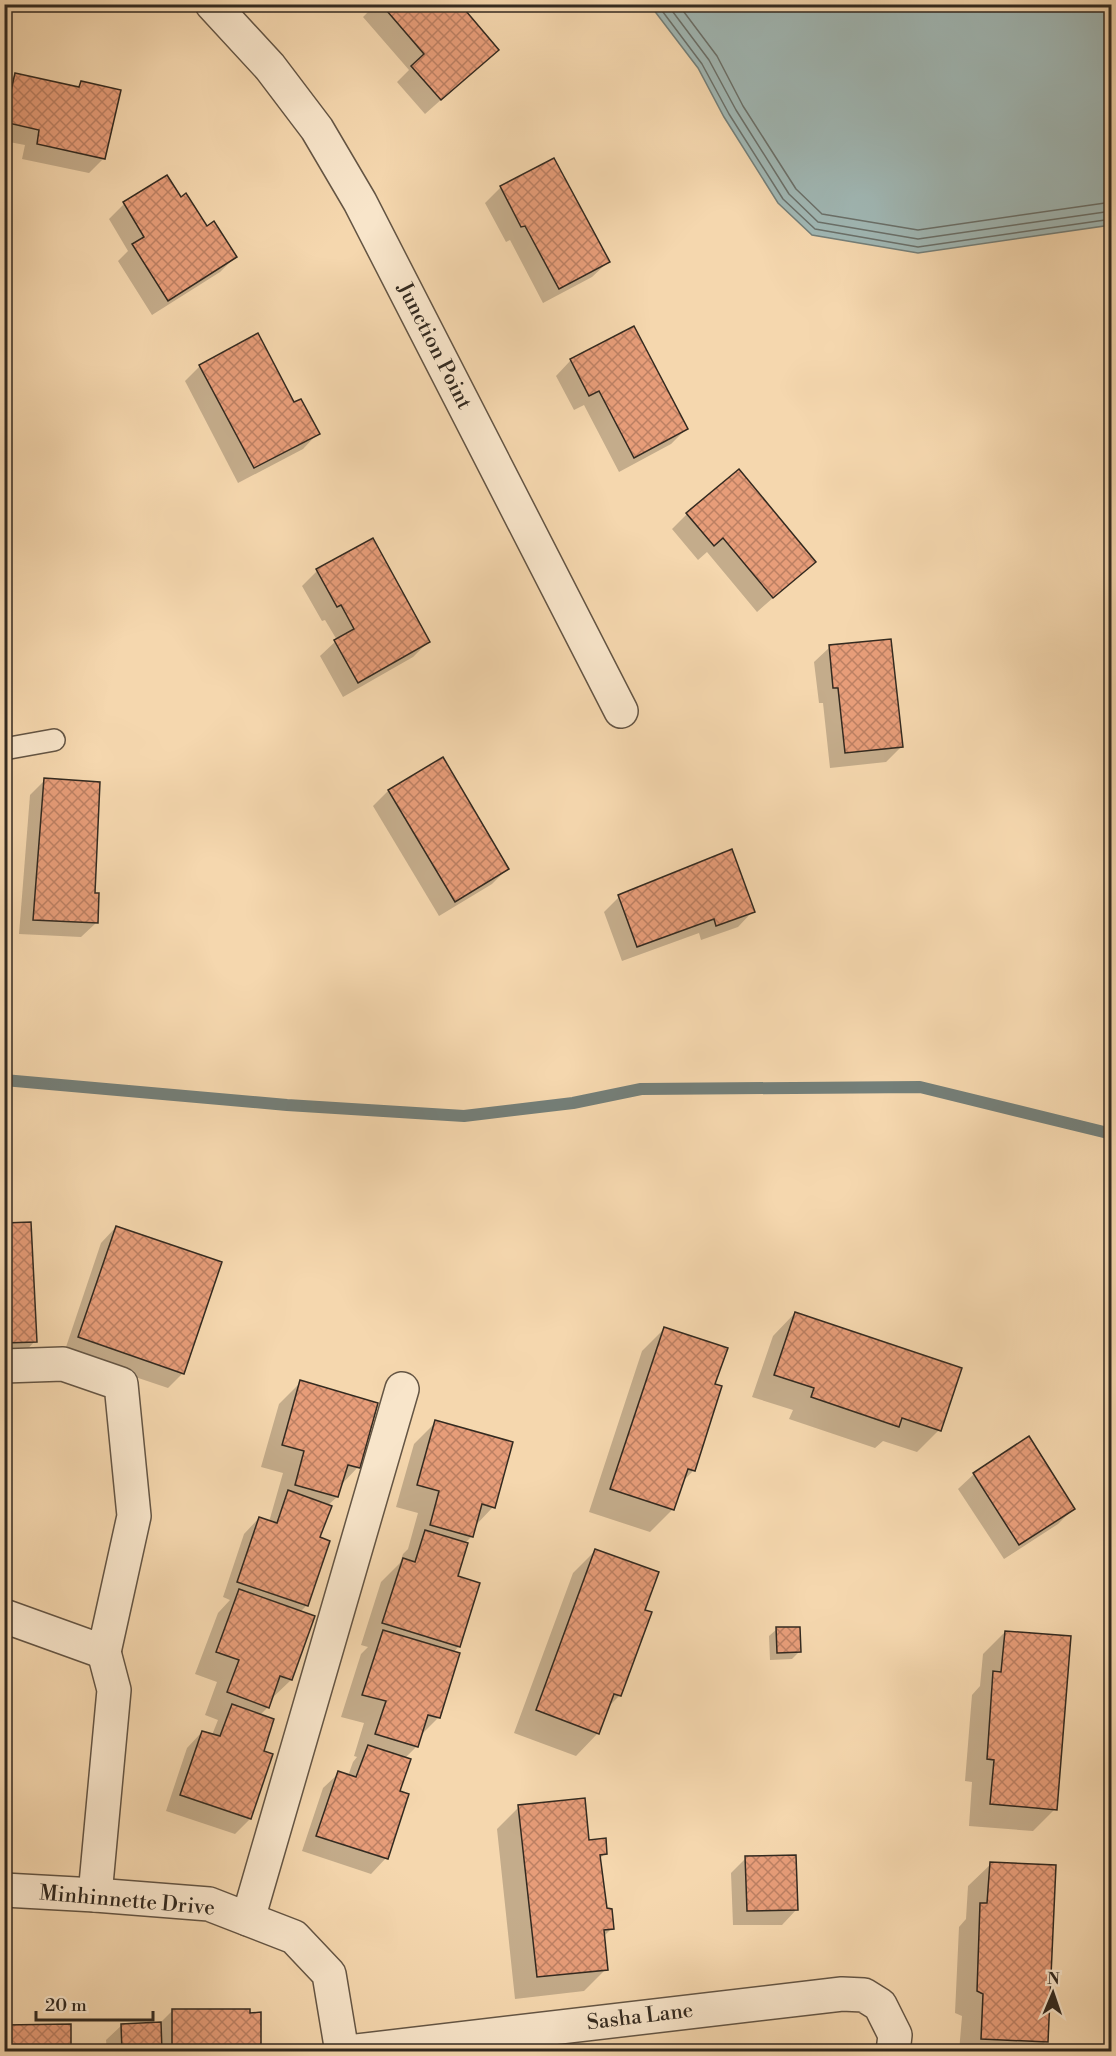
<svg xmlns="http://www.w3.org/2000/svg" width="1116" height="2056" viewBox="0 0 1116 2056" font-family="'Libre Bodoni',serif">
  <defs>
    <pattern id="building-cross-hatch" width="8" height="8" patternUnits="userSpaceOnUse" patternTransform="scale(1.5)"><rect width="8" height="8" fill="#e79d79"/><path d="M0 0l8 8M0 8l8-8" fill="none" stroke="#bc8063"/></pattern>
  </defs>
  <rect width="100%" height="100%" fill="#f5d7ae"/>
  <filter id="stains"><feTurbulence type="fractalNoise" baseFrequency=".00333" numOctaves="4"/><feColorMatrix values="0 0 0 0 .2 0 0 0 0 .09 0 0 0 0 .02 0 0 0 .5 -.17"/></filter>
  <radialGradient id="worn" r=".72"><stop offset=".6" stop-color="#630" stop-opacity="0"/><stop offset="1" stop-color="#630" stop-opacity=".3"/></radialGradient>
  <path fill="#a0b7b4" stroke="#747f79" stroke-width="1.5" d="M 650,5 L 1111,5 L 1111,225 L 918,253 L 812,235 L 778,203 L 724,117 L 698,68 Z"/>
  <g fill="#0003">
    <path d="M 376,4 L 458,4 L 497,50 L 425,114 L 397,82 L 409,70 L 363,17 Z"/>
    <path d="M 15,75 L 76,88 L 82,83 L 104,158 L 89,173 L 22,159 L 25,145 L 4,141 L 4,86 Z"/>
    <path d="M 554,160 L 608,262 L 592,277 L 543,303 L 510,240 L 506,242 L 485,203 L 500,188 Z"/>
    <path d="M 166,177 L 181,199 L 235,257 L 220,272 L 152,315 L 118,261 L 128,251 L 109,219 L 124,204 Z"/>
    <path d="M 571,360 L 686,429 L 671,444 L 619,472 L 584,405 L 574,410 L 556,376 Z"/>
    <path d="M 200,366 L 293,404 L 318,433 L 303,449 L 238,483 L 185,381 Z"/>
    <path d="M 687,514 L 814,562 L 757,612 L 707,552 L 698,560 L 672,529 Z"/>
    <path d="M 317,571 L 428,642 L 413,657 L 343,697 L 320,656 L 337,640 L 325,620 L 322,621 L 302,586 Z"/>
    <path d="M 830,647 L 901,747 L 886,762 L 830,768 L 823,703 L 819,703 L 814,662 Z"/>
    <path d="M 443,759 L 507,869 L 492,884 L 439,916 L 373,806 L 388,791 Z"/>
    <path d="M 45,780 L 93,894 L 97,922 L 81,937 L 19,934 L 30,795 Z"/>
    <path d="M 619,897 L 753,911 L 738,927 L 701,940 L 699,933 L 622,961 L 604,912 Z"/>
    <path d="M 4,1225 L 35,1341 L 20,1357 L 4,1357 Z"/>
    <path d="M 116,1227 L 183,1373 L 168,1388 L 64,1353 L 101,1243 Z"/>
    <path d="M 795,1313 L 939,1430 L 917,1452 L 883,1441 L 875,1448 L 789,1419 L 793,1410 L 752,1397 L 773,1336 Z"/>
    <path d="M 664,1329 L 713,1386 L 720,1387 L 693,1471 L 682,1482 L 672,1510 L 650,1532 L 589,1512 L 642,1351 Z"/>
    <path d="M 301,1382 L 358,1467 L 340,1486 L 337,1497 L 327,1506 L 318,1538 L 307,1605 L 300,1612 L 313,1617 L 291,1680 L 270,1700 L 268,1707 L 259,1716 L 262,1752 L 250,1819 L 235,1834 L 166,1811 L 187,1748 L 202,1732 L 212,1735 L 218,1720 L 205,1715 L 217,1682 L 195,1674 L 218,1613 L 230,1600 L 223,1597 L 244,1534 L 259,1518 L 269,1522 L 283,1473 L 261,1467 L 279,1404 Z"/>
    <path d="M 436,1422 L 493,1507 L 475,1526 L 472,1536 L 465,1543 L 456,1577 L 459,1646 L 453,1653 L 439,1717 L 420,1736 L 417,1746 L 404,1759 L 398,1792 L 407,1795 L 386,1858 L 371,1874 L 302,1851 L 323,1788 L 339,1773 L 348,1776 L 353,1762 L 357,1757 L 354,1756 L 364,1723 L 341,1717 L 361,1654 L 368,1647 L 361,1645 L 381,1582 L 400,1563 L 403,1554 L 408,1549 L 418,1513 L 396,1507 L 414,1444 Z"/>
    <path d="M 974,1474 L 1073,1509 L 1058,1524 L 1004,1559 L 958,1489 Z"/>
    <path d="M 595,1551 L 643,1611 L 620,1695 L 608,1707 L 598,1733 L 576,1756 L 514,1733 L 573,1573 Z"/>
    <path d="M 777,1629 L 800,1651 L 792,1659 L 770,1660 L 769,1636 Z"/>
    <path d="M 1005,1632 L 1055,1809 L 1033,1831 L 969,1826 L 972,1782 L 965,1781 L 972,1695 L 980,1686 L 983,1654 Z"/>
    <path d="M 519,1807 L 605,1853 L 600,1859 L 606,1909 L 612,1928 L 603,1937 L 606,1969 L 584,1991 L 515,1999 L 497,1829 Z"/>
    <path d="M 746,1858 L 797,1909 L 782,1925 L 733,1925 L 731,1873 Z"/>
    <path d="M 991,1864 L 1046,2041 L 1036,2052 L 959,2052 L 962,2016 L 955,2013 L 959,1927 L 966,1919 L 968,1886 Z"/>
    <path d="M 172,2011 L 260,2052 L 107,2052 L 106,2040 L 122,2025 L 160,2023 Z"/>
  </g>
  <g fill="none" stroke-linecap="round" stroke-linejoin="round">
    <g stroke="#6a706a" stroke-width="1.5">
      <path d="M 657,4 L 702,64 L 729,114 L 783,199 L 815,229 L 918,247 L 1112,219"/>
      <path d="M 667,4 L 709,60 L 736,110 L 789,194 L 818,222 L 918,239 L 1112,211"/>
      <path d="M 678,4 L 717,56 L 743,106 L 796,189 L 822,214 L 918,230 L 1112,202"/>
    </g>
    <path stroke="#747f79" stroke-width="12" d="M 4,1080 L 287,1105 L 464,1116 L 573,1103 L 641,1089 L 920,1087 L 1112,1134"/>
  </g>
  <g fill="url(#building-cross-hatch)" stroke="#332a20" stroke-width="1.5">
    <path d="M 381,4 L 460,4 L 499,50 L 441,100 L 411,66 L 424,54 Z"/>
    <path d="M 15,73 L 79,87 L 81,81 L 121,90 L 105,159 L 37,144 L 39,130 L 4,122 Z"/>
    <path d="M 554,158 L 610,262 L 559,289 L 525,226 L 521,227 L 500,186 Z"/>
    <path d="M 167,175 L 181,197 L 186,193 L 207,226 L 214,221 L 237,257 L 168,301 L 132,244 L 144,237 L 123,202 Z"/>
    <path d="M 634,326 L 688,429 L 634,458 L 599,391 L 589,396 L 570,359 Z"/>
    <path d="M 258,333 L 294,402 L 301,399 L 320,434 L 254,468 L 199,365 Z"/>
    <path d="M 739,469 L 816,562 L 773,598 L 723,538 L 714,546 L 686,513 Z"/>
    <path d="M 373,538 L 430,642 L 358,683 L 334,640 L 354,629 L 341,605 L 337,607 L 316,569 Z"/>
    <path d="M 891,639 L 903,747 L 845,753 L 838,688 L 833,688 L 829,645 Z"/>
    <path d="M 443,757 L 509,869 L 455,902 L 388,790 Z"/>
    <path d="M 44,778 L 100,782 L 95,893 L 99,893 L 98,923 L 33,920 Z"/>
    <path d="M 732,849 L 755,912 L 716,926 L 714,919 L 637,947 L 618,895 Z"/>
    <path d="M 31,1222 L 37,1342 L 4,1343 L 4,1223 Z"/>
    <path d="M 116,1226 L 222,1262 L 184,1374 L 78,1337 Z"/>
    <path d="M 795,1312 L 962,1368 L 941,1431 L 902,1418 L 899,1427 L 811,1397 L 814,1388 L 774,1375 Z"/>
    <path d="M 664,1327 L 728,1348 L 715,1384 L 722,1386 L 695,1471 L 688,1469 L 674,1510 L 610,1489 Z"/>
    <path d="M 300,1380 L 378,1403 L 360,1468 L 348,1465 L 338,1497 L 295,1485 L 304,1451 L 282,1445 Z"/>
    <path d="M 435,1420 L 513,1442 L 495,1508 L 482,1504 L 473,1537 L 430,1525 L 439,1491 L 417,1485 Z"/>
    <path d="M 1029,1436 L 1075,1509 L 1019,1545 L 973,1473 Z"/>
    <path d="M 288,1490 L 332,1506 L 320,1537 L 330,1541 L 308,1606 L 237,1582 L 259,1517 L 277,1523 Z"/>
    <path d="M 425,1530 L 468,1543 L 458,1576 L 480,1583 L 460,1647 L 382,1623 L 403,1558 L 415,1562 Z"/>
    <path d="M 595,1549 L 659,1572 L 645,1610 L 652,1612 L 621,1696 L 614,1694 L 599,1734 L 536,1710 Z"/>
    <path d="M 239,1589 L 315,1616 L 292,1680 L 280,1676 L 269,1708 L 227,1692 L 239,1660 L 216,1652 Z"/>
    <path d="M 776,1627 L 800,1627 L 801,1652 L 777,1653 Z"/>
    <path d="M 383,1630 L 460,1653 L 440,1718 L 428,1715 L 418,1747 L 375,1734 L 386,1701 L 362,1695 Z"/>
    <path d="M 1005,1631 L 1071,1636 L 1057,1810 L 990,1804 L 994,1760 L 987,1759 L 993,1671 L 1001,1672 Z"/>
    <path d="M 232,1704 L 274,1719 L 264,1751 L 273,1754 L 251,1819 L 180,1795 L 202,1731 L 220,1736 Z"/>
    <path d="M 368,1745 L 411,1759 L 400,1791 L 409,1794 L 388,1859 L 316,1836 L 338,1771 L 356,1777 Z"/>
    <path d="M 585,1798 L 589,1840 L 606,1838 L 607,1854 L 600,1855 L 607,1908 L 612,1909 L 614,1929 L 604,1930 L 608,1970 L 537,1977 L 518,1805 Z"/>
    <path d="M 796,1855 L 798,1910 L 747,1911 L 745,1856 Z"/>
    <path d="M 990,1862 L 1056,1865 L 1048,2042 L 981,2039 L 983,1994 L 977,1991 L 980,1903 L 987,1903 Z"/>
    <path d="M 172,2009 L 250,2009 L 250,2013 L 261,2012 L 261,2052 L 172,2052 Z"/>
    <path d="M 161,2022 L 162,2052 L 122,2052 L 121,2024 Z"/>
    <path d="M 71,2024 L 71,2052 L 4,2052 L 4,2025 Z"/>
  </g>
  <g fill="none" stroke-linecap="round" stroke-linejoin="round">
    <defs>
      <path id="lane" d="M 4,749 L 54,740"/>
      <g id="street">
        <path d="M 212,4 L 270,67 L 317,129 L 360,202 L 621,711"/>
        <path d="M 4,1366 L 63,1364 L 121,1384 L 134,1516 L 104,1652 L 4,1616"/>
        <path d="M 4,1890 L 95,1895 L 209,1904 L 294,1937 L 329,1974 L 342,2052"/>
        <path d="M 95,1895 L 114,1690 L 104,1652"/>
        <path d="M 248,1919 L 402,1389"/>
        <path d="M 348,2052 L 842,1994 L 864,1995 L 880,2005 L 895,2035 L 893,2052"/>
      </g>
    </defs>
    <use href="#lane" stroke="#645544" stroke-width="24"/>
    <use href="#street" stroke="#645544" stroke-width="36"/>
    <use href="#lane" stroke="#f8e5ca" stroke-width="21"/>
    <use href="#street" stroke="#f8e5ca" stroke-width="33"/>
  </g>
  <g text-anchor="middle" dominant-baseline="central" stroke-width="4.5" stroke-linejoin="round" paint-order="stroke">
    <g font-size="21" fill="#332a20" stroke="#f8e5ca">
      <text transform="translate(434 346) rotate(63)">Junction Point</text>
      <text transform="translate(127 1901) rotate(5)">Minhinnette Drive</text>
      <text transform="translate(640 2017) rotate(-7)">Sasha Lane</text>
    </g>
  </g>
  <rect width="1116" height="2056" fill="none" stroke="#f5d7ae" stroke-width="24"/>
  <rect x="6" y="6" width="1104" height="2044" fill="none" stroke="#332a20" stroke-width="3"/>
  <rect x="12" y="12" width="1092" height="2032" fill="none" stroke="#332a20" stroke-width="1.5"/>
  <g transform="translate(1053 1993) rotate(2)" stroke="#f8e5ca" stroke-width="4.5" paint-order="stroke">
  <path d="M0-4.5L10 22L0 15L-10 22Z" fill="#332a20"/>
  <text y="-9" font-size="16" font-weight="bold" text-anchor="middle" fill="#332a20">N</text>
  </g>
  <path d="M36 2011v9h117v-9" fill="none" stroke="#332a20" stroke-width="3"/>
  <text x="45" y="2011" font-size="18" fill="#332a20" stroke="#f8e5ca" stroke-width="4.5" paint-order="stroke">20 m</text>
  <rect width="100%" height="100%" filter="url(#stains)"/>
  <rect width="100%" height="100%" fill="url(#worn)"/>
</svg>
